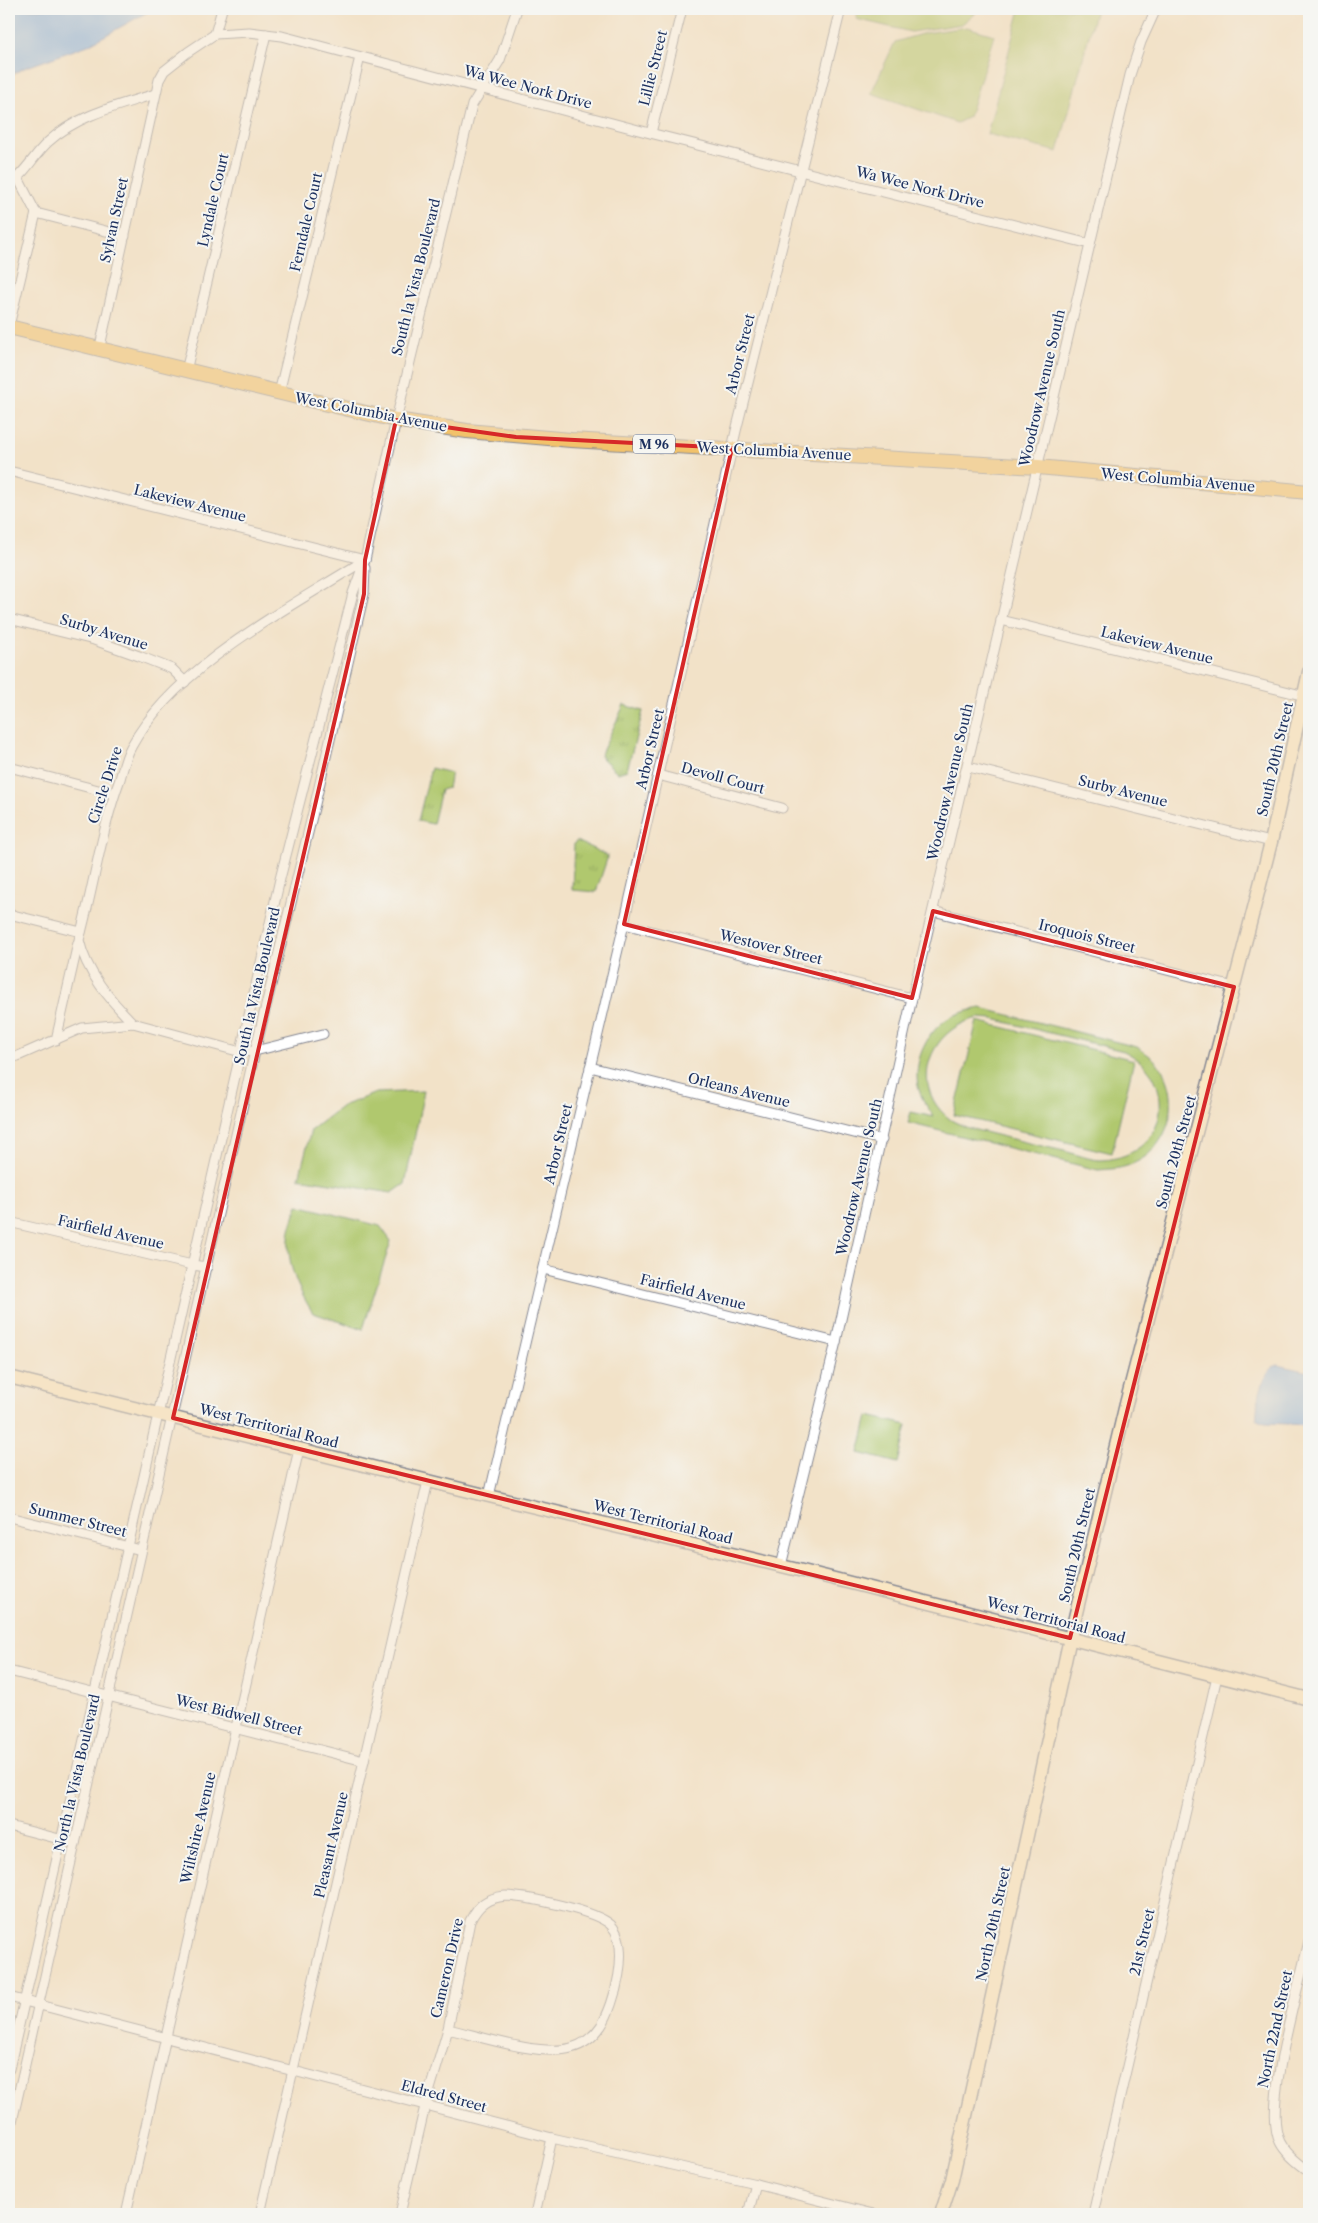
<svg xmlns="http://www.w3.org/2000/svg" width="1318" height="2223" viewBox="0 0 1318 2223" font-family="'Libre Caslon Text',serif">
  <defs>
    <pattern id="grass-tufts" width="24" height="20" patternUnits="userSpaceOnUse" patternTransform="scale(1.25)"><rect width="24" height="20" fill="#b0c86e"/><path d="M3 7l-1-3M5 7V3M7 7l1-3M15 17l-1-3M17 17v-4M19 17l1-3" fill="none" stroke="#97ac62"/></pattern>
  </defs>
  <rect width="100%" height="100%" fill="#f6f6f2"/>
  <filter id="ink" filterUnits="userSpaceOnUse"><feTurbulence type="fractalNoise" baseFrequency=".02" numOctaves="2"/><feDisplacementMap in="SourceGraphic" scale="10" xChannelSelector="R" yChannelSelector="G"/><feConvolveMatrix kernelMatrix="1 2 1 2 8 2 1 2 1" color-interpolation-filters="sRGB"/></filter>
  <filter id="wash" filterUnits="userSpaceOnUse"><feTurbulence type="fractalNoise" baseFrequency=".0096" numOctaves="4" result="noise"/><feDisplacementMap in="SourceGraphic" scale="20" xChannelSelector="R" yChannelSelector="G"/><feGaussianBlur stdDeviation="1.12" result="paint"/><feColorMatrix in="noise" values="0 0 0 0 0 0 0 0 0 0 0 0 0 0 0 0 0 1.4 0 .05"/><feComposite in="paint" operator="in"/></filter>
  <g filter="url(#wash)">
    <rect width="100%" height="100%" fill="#f2e2c8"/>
    <g fill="url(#grass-tufts)" stroke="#667c66">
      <path d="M 624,705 L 643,711 L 627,770 L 618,773 L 600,756 Z"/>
      <path d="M 431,768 L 451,773 L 448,788 L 441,790 L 433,824 L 418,821 Z"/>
      <path d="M 577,841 L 608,856 L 596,892 L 572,890 L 574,843 Z"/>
    </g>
    <g fill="#b0c86e" stroke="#667c66" fill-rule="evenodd">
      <path d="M 859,9 L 980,9 L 962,24 L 911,32 L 856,19 Z"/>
      <path d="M 1020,9 L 1096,9 L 1058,152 L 987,134 Z"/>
      <path d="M 967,27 L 994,35 L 969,117 L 957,123 L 871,93 L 895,42 L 925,33 Z"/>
      <path d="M 981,1008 L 1137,1047 C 1144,1052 1153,1057 1158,1064 C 1184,1096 1170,1149 1132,1164 C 1121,1169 1110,1169 1098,1170 L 908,1123 L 911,1112 L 934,1117 C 927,1107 921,1098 918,1086 C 913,1060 928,1029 951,1017 C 961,1012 971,1010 981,1008 ZM 978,1018 L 993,1019 L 1124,1051 C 1145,1062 1158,1076 1160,1100 C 1163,1136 1135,1159 1101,1160 C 1090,1160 1076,1154 1064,1151 C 1032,1144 1000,1136 968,1128 C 962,1125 956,1123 951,1120 C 907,1087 929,1029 978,1018 Z"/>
      <path d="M 977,1021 L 1134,1060 L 1112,1153 L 954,1115 Z"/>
      <path d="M 424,1091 L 405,1184 L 392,1193 L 299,1178 L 311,1130 L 342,1106 L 376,1093 Z"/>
      <path d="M 298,1205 L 380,1226 L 391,1241 L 363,1329 L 313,1313 C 299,1291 287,1266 289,1239 C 289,1228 295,1216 298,1205 Z"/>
      <path d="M 868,1416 L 907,1425 L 898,1463 L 859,1453 Z"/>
    </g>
    <g fill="#7caee8" stroke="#4c6ea3">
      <path d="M 9,9 L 153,9 L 88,45 L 24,68 L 9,76 Z"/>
      <path d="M 1277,1365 L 1309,1372 L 1309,1425 L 1265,1423 L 1257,1420 C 1255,1408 1263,1369 1277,1365 Z"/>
    </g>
  </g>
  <g filter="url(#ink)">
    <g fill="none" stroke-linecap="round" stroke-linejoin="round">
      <defs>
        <g id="street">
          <path d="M 215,34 L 222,9"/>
          <path d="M 651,133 L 682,9"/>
          <path d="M 18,178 L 36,213 L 125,236"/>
          <path d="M 9,184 C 25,174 33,156 48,142 C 77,115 117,106 155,94"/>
          <path d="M 9,326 L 36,213"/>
          <path d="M 99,351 L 159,80 L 164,71 L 188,52 L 215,34 L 249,32 L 282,36 L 646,132 L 1090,244"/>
          <path d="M 186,371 L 266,34"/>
          <path d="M 279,393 L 360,57"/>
          <path d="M 9,471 L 365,560"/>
          <path d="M 9,619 L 94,640 L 139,656 L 172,669 L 185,682"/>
          <path d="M 1001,620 L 1305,696"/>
          <path d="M 9,767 L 114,794"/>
          <path d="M 968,767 L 1271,842"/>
          <path d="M 658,775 L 782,808"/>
          <path d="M 933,911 L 1234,987"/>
          <path d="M 9,914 L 81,932"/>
          <path d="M 624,924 L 912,998"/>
          <path d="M 133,1023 C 110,1000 86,972 79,940 C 94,886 101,831 120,779 C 123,768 126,756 131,747 C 175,666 289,608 365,560"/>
          <path d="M 56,1040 L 78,943"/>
          <path d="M 9,1058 L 18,1056 L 82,1028 L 133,1023 L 241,1052 L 255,1051 L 323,1034"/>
          <path d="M 590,1067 L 882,1140"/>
          <path d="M 9,1222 L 192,1265 L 207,1267"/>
          <path d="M 543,1269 L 836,1342"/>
          <path d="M 489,1496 L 624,924 L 736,431 L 841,9"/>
          <path d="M 9,1517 L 141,1550"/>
          <path d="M 781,1566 L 836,1342 L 912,998 L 1130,75 L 1141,42 L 1156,9"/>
          <path d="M 9,1671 L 364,1761"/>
          <path d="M 9,1826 L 75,1843"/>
          <path d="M 505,1896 C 528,1897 595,1910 611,1925 C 631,1946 615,2004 601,2026 C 594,2036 583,2045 571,2048 C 541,2057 479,2036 448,2029 L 470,1921 C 478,1905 487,1898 505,1896 Z"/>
          <path d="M 1309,1941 C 1300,1982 1262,2108 1280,2142 C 1286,2154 1299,2164 1309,2171"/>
          <path d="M 9,1997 L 552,2138 L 756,2184 L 873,2214"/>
          <path d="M 9,2069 L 280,879 L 353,593 L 365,560 L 396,420 L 472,105 L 500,60 L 517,9"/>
          <path d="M 9,2135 L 255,1051 L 315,804 L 364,594 L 365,568"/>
          <path d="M 126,2214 L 299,1449"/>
          <path d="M 260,2214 L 428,1481"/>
          <path d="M 400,2214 L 425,2106 L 448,2029"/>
          <path d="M 535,2214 L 552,2138"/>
          <path d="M 748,2214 L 756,2184"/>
          <path d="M 1093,2214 L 1217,1676"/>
        </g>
        <g id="secondary">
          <path d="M 9,1377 L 489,1496 L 815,1574 L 1309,1699"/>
          <path d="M 941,2214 L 952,2180 L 1070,1638 L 1126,1404 L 1271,842 L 1309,672"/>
        </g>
        <path id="primary" d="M 9,327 L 314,401 L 396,420 L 467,431 L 571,440 L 1038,467 L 1309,492"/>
      </defs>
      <use href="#street" stroke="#868893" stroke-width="11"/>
      <use href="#secondary" stroke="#868893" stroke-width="15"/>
      <use href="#primary" stroke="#868893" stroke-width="16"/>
      <use href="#street" stroke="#fff" stroke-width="9"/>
      <use href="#secondary" stroke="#fae7c3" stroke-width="12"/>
      <use href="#primary" stroke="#f2c26a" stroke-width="14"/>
    </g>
  </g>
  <path d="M0 0H1318V2223H0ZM 396,420 L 516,437 L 732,448 L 624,924 L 912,998 L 933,911 L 1234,987 L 1070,1638 L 173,1418 L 364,594 L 365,560 Z" fill="#f2e2c8" fill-opacity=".55" fill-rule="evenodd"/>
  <path fill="none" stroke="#d62828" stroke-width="4" stroke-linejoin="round" d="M 396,420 L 516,437 L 732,448 L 624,924 L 912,998 L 933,911 L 1234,987 L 1070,1638 L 173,1418 L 364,594 L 365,560 Z"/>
  <g text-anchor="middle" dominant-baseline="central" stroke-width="4" stroke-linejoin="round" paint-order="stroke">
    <rect fill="#f6f6f2" stroke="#5d6b8a" stroke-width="1" x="633" y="434.5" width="42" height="19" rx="4"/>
    <g font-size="12" font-weight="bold" fill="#1b2f5e">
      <text x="654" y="444">M 96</text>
    </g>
    <g font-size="14" fill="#1b2f5e" stroke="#f6f6f2">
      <text transform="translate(653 68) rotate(-76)">Lillie Street</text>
      <text transform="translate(528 87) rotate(15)">Wa Wee Nork Drive</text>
      <text transform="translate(920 187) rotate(14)">Wa Wee Nork Drive</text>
      <text transform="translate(213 200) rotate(-77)">Lyndale Court</text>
      <text transform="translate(114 220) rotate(-78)">Sylvan Street</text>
      <text transform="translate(306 222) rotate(-77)">Ferndale Court</text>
      <text transform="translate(416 277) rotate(-76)">South la Vista Boulevard</text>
      <text transform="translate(740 354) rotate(-76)">Arbor Street</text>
      <text transform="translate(1042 388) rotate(-77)">Woodrow Avenue South</text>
      <text transform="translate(371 412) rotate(11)">West Columbia Avenue</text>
      <text transform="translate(774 451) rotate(3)">West Columbia Avenue</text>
      <text transform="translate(1178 480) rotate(5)">West Columbia Avenue</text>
      <text transform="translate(190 503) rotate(14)">Lakeview Avenue</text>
      <text transform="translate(104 632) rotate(17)">Surby Avenue</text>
      <text transform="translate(1157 645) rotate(14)">Lakeview Avenue</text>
      <text transform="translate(650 749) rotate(-77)">Arbor Street</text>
      <text transform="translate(1275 759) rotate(-77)">South 20th Street</text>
      <text transform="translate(723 778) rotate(15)">Devoll Court</text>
      <text transform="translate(950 782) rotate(-77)">Woodrow Avenue South</text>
      <text transform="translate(105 785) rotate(-72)">Circle Drive</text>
      <text transform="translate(1123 791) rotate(14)">Surby Avenue</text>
      <text transform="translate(1087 936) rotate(14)">Iroquois Street</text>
      <text transform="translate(771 947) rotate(14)">Westover Street</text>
      <text transform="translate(257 986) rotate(-77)">South la Vista Boulevard</text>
      <text transform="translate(739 1090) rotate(14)">Orleans Avenue</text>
      <text transform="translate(558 1144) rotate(-77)">Arbor Street</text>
      <text transform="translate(1176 1152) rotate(-75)">South 20th Street</text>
      <text transform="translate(859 1177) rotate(-77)">Woodrow Avenue South</text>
      <text transform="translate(111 1232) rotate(13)">Fairfield Avenue</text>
      <text transform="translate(693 1292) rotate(14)">Fairfield Avenue</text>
      <text transform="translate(269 1426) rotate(14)">West Territorial Road</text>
      <text transform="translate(78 1520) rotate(14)">Summer Street</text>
      <text transform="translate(663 1522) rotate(14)">West Territorial Road</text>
      <text transform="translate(1077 1545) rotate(-77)">South 20th Street</text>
      <text transform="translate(1056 1620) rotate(15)">West Territorial Road</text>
      <text transform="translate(239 1715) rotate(14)">West Bidwell Street</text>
      <text transform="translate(77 1773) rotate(-77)">North la Vista Boulevard</text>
      <text transform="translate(198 1828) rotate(-77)">Wiltshire Avenue</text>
      <text transform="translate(331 1845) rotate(-77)">Pleasant Avenue</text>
      <text transform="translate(993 1924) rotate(-78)">North 20th Street</text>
      <text transform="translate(1142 1942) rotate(-77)">21st Street</text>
      <text transform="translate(447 1968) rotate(-77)">Cameron Drive</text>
      <text transform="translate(1275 2029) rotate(-78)">North 22nd Street</text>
      <text transform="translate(444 2096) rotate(15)">Eldred Street</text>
    </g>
  </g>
  <rect width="1318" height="2223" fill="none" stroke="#f6f6f2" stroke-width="30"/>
</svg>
